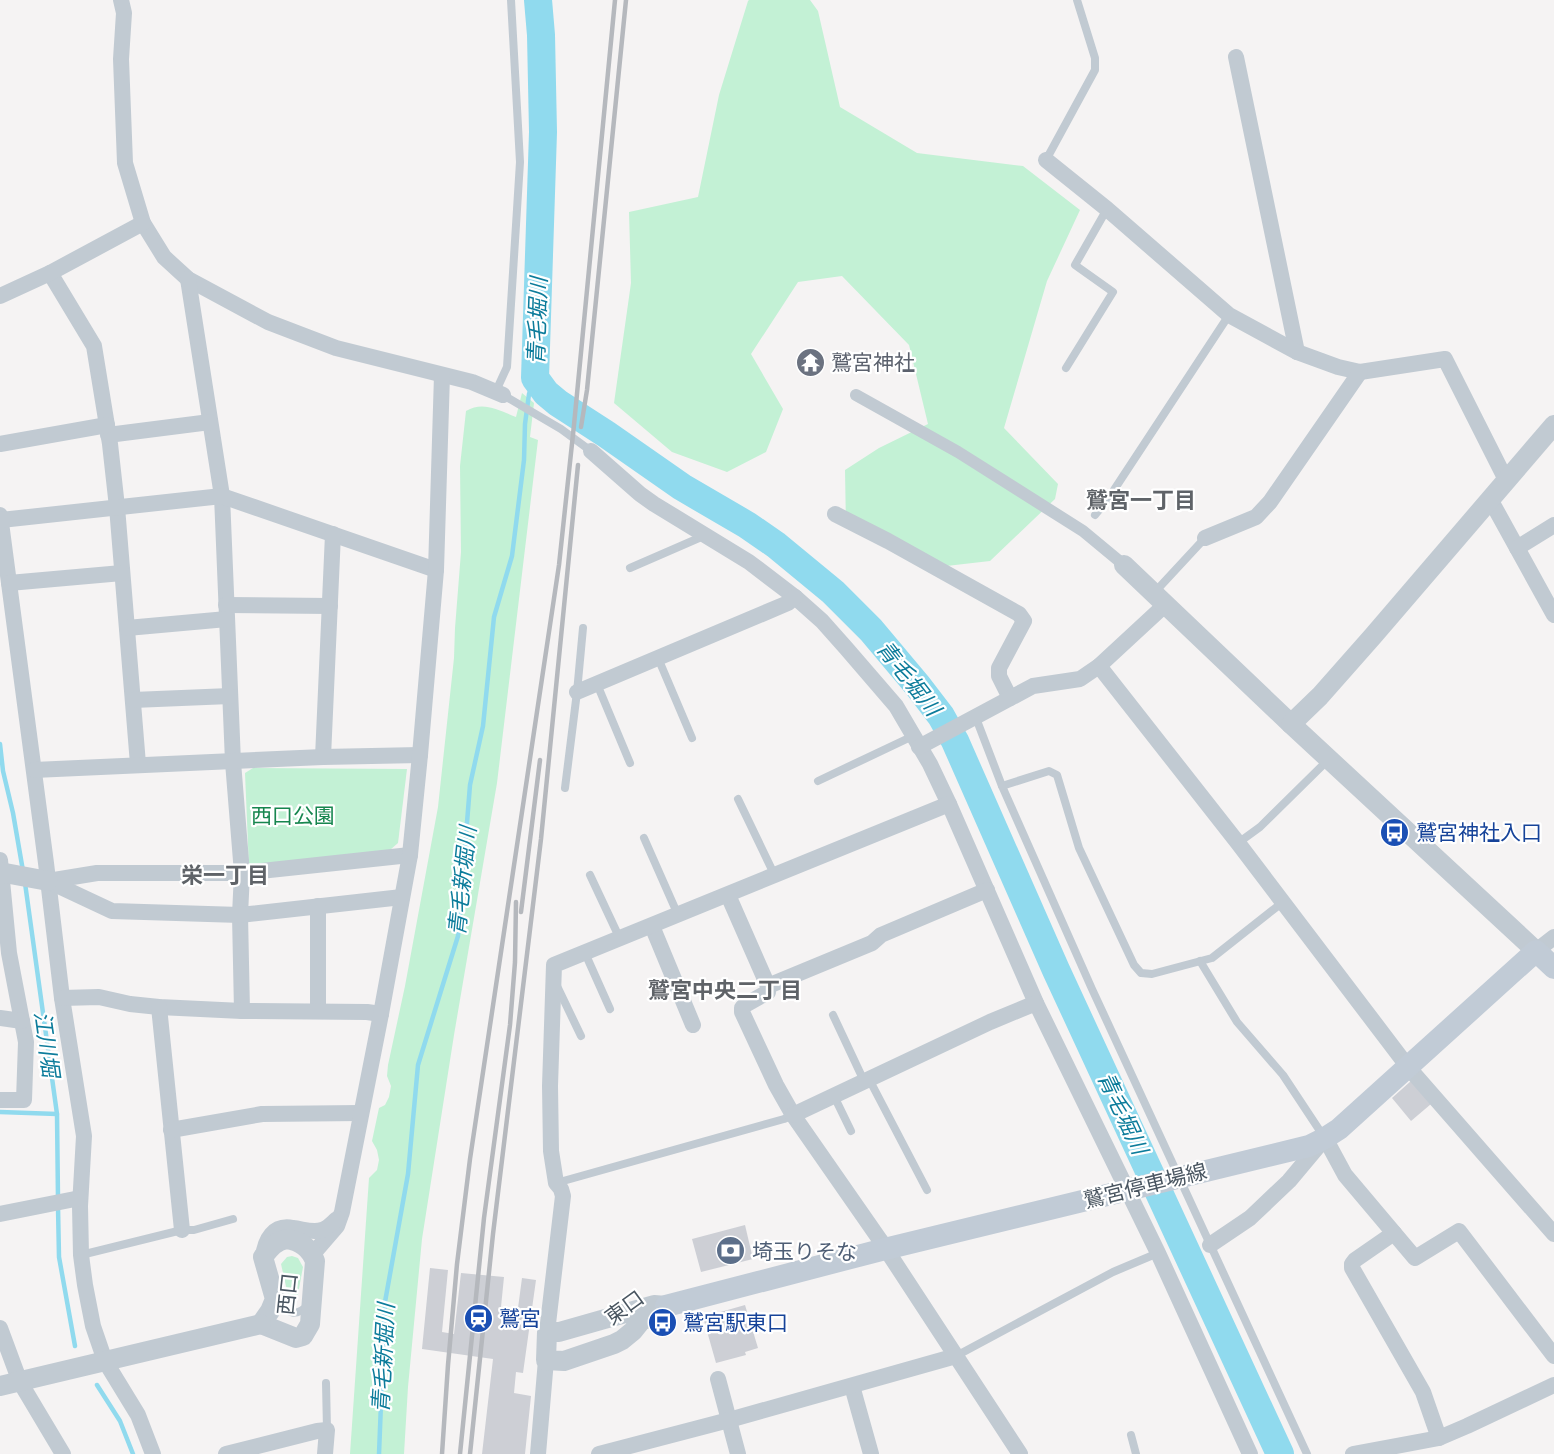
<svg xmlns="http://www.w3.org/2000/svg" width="1554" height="1454" viewBox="0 0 1554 1454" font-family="'Asap Condensed','Noto Sans JP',sans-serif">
  <rect width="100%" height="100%" fill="#f5f3f3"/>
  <g fill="#c3f1d5">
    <path d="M 749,0 L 810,0 L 818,11 L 840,107 L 917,153 L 1023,166 L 1080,210 L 1047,281 L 1004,428 L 1058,484 L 1055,499 L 990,561 L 929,568 L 846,527 L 845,470 L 879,448 L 928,424 L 909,345 L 842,276 L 798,282 L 751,354 L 783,409 L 766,452 L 727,472 L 672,452 L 614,403 L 631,283 L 629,212 L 698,197 L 719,95 L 748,1 Z"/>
    <path d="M 522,393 L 534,403 L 530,437 L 538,440 L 497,783 L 454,1035 L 422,1239 L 408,1387 L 404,1454 L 350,1454 L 369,1178 L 377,1170 L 379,1160 L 377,1150 L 372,1141 L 379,1108 L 385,1105 L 389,1097 L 391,1086 L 387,1076 L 388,1065 L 405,986 L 438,807 L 454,658 L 455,628 L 461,552 L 460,466 L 466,411 C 483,401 498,410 516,417 Z"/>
    <path d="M 253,768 L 407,769 L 398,843 L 390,850 L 249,868 L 245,773 Z"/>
    <path d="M 292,1256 L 298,1258 L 303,1267 L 298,1294 L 296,1297 L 293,1298 L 288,1295 L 281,1264 L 287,1257 Z"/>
  </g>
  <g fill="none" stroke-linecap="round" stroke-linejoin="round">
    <g stroke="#90daee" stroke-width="4.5">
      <path d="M 0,744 L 3,771 L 13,813 L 23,871"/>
      <path d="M 25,883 L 57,1114 L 58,1199"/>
      <path d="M 0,1112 L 57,1114"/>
      <path d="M 58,1207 L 59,1257 L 75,1346"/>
      <path d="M 97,1385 L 120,1421 L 133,1454"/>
      <path d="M 379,1454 L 385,1302 L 408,1174 L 418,1065 L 458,936 L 470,785 L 483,726 L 494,617 L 512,556 L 524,460 L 525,424 L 529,394 L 535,378"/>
    </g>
    <path stroke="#90daee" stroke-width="28" d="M 538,0 L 541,35 L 543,132 L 535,378 L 546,393 L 558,403 L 606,434 L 682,487 L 747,525 L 776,545 L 833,592 L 871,630 L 918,686 L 941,716 L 955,741 L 1056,970 L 1280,1454"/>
  </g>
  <g fill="#cdcfd5">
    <path d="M 1411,1081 L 1431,1104 L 1411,1121 L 1392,1098 Z"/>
    <path d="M 745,1225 L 753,1259 L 701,1272 L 692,1239 Z"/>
    <path d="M 430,1268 L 448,1270 L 442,1332 L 454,1334 L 461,1273 L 504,1277 L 501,1307 L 518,1308 L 522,1278 L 536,1280 L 523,1373 L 516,1372 L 514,1393 L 531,1396 L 525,1454 L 482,1454 L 493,1359 L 422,1349 Z"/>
    <path d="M 745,1305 L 758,1348 L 745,1352 L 746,1355 L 716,1363 L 703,1317 Z"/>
  </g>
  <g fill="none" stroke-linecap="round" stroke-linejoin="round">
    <g stroke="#c1cad2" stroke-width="8">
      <path d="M 1046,160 L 1095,70 L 1095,58 L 1077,0"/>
      <path d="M 1066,368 L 1113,292 L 1075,265 L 1107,209"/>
      <path d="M 496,391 L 507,367 L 520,162 L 511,0"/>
      <path d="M 503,395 L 561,429 L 591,451"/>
      <path d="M 1095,515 L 1108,499 L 1229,315"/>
      <path d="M 630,568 L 699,538 L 704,534"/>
      <path d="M 1154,593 L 1205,538"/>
      <path d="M 658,658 L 692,738"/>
      <path d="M 597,684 L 630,763"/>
      <path d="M 976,718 L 1002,786 L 1092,989 L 1307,1454"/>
      <path d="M 818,781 L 913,736"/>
      <path d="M 1002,786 L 1049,771 L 1057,775 L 1079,848 L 1134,965 L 1141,973 L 1152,974 L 1212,958 L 1283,902"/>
      <path d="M 565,788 L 577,692 L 583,628"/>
      <path d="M 738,799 L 775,876"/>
      <path d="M 644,838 L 678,915"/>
      <path d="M 1238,843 L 1260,827 L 1329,759"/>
      <path d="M 590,875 L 620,939"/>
      <path d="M 585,953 L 610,1009"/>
      <path d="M 1200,961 L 1237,1022 L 1283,1075 L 1324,1137"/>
      <path d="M 557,986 L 581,1036"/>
      <path d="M 833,1015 L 864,1081"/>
      <path d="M 869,1079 L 927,1190"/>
      <path d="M 834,1096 L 851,1131"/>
      <path d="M 556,1183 L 784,1119 L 793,1115"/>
      <path d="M 81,1255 L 182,1230 L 194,1230 L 233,1219"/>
      <path d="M 276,1301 C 289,1314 295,1318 310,1304"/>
      <path d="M 956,1356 L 1113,1272 L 1158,1253"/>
      <path d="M 326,1383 L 327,1430"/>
      <path d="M 1131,1435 L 1136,1454"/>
    </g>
    <path stroke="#c1cad2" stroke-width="12" d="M 856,395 L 958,452 L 1083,531 L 1124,565"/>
    <g stroke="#c1cad2" stroke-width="16">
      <path d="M 121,0 L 124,13 L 121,59 L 125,163 L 143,223 L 164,257 L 188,279 L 268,322 L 336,348 L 472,382 L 503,395"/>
      <path d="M 1236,57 L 1297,352"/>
      <path d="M 1046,160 L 1107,209 L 1229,315 L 1297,352 L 1338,367 L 1360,372 L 1445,359 L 1506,480"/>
      <path d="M 50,273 L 94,346 L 110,444 L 117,507 L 138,764"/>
      <path d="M 188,279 L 222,496 L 233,762 L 242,873 L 240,915 L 242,1011"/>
      <path d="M 0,296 L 50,273 L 143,223"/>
      <path d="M 108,435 L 210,422"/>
      <path d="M 0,444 L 107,425"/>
      <path d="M 591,451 L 640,494 L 654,504 L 749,562 L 795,597 L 822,621 L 846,648 L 896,706 L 930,764 L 949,804 L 1036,1003 L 1158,1253 L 1250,1454"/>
      <path d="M 1490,499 L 1554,615"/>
      <path d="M 835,514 L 888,541 L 1019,614 L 1024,621 L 999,668 L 999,676 L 1010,698"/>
      <path d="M 0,515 L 46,863 L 62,998 L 84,1136 L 80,1206 L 81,1255 L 85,1285 L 93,1326 L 105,1361 L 138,1415 L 153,1454"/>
      <path d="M 1,520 L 222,496 L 436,570"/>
      <path d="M 1205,538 L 1256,517 L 1270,502 L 1360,372"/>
      <path d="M 1517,548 L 1554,525"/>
      <path d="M 9,583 L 122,573"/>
      <path d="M 226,605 L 330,606"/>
      <path d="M 127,628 L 227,619"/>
      <path d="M 1099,666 L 1238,843 L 1408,1067 L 1554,1234"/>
      <path d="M 577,692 L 788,603 L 795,597"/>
      <path d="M 133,700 L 230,696"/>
      <path d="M 919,747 L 1033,686 L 1080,679 L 1099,666 L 1166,604"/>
      <path d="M 323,757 L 333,534"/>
      <path d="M 34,770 L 323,757 L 420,755"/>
      <path d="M 0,860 L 9,953 L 26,1042 L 24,1100 L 0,1100"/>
      <path d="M 728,895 L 768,986 L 768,992 L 745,1005 L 742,1008 L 742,1012 L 776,1085 L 793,1115 L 880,1240 L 1020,1454"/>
      <path d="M 402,897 L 240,915 L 112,911 L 48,881 L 97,873 L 242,873 L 410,855"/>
      <path d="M 318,906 L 318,1011"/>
      <path d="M 652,926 L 693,1025"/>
      <path d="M 1536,951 L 1554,937"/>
      <path d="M 768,986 L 872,943 L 881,935 L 987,890"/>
      <path d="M 62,998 L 99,997 L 130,1004 L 159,1007 L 242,1011 L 367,1012 L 381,1014"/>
      <path d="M 159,1007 L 182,1230"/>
      <path d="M 0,1018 L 22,1021"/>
      <path d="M 793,1115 L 990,1022 L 1036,1003"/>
      <path d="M 171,1130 L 262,1114 L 361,1113"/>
      <path d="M 0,1214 L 80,1198"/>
      <path d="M 1394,1233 L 1355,1260 L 1352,1264 L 1352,1268 L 1423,1392 L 1439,1438"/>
      <path d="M 1210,1245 L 1250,1218 L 1289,1181 L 1325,1138 L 1345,1175 L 1415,1258 L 1459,1231 L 1554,1356"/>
      <path d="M 312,1255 L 337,1226 L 342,1212 L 381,1014 L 410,855 L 420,755 L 436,570 L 442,375"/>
      <path d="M 263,1257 C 265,1240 273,1224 293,1228 C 303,1229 312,1233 322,1230 C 328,1228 332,1223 337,1219"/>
      <path d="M 0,1328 L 20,1382 L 63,1454"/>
      <path d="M 547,1332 L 563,1196 L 561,1189 L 556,1183 L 551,1151 L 550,1086 L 554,965 L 949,804"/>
      <path d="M 718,1379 L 738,1454"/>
      <path d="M 852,1386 L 871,1454"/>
      <path d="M 226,1454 L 317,1431 L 327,1430 L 325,1454"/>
      <path d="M 538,1454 L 546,1360"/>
      <path d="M 599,1454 L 729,1420 L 956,1356"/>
      <path d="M 1353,1454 L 1439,1438 L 1467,1426 L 1554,1385"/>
    </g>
    <g stroke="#c1cad2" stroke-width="20">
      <path d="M 1124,565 L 1291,724 L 1536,951"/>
      <path d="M 1291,724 L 1320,696 L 1373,636 L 1554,425"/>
      <path d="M 0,872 L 48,881"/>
      <path d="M 287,1239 C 301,1241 310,1248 315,1261 L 310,1324 L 303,1336 L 296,1338 L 261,1324 L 270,1311 L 275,1299 L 263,1257 C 270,1248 275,1241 287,1239 Z"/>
      <path d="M 654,1305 L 666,1306 L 657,1313 L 641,1321 L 633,1331 L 622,1340 L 614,1344 L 564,1361 L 546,1360 L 547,1332 L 559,1332 Z"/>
      <path d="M 0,1386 L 261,1324"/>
    </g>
    <path stroke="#c1cbd6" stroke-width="22" d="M 666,1306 L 885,1249 L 1309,1146 L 1325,1138 L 1339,1129 L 1536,951 L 1554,968"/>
    <g stroke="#b5b8bd" stroke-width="4.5">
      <path d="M 581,427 L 587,390 L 626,0"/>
      <path d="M 521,912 L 540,760"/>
      <path d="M 442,1454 L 448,1365 L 457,1264 L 470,1159 L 559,565 L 574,425 L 615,0"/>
      <path d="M 460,1454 L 484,1218 L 510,1025 L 515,962 L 516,902"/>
      <path d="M 470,1454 L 493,1234 L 541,839 L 578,465"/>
    </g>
  </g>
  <defs>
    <symbol id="temple-disc" viewBox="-11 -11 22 22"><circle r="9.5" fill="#6b7280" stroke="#fff"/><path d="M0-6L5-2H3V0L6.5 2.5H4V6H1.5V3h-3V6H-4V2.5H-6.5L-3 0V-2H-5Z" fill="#fff"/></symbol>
    <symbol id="bus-disc" viewBox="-11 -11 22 22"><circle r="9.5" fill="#1a4fb4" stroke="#fff"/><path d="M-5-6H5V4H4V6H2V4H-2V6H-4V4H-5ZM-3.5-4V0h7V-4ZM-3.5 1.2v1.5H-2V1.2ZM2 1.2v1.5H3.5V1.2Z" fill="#fff"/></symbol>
    <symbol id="bank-disc" viewBox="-11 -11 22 22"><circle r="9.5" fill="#5c6f8a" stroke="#fff"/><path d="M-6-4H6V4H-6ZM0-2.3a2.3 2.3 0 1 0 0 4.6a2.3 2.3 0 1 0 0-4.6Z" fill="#fff"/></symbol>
    <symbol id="station-disc" viewBox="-11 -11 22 22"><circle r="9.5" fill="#1a4fb4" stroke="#fff"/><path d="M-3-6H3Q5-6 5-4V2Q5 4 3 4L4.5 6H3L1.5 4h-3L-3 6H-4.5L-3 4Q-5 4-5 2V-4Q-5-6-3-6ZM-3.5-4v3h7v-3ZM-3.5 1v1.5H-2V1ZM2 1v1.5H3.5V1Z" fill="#fff"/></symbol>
  </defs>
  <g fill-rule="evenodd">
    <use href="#temple-disc" x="794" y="346" width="33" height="33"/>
    <use href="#bus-disc" x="1378" y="816" width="33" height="33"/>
    <use href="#bank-disc" x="714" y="1234" width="33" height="33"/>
    <use href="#station-disc" x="462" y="1302" width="33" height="33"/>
    <use href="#bus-disc" x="646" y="1306" width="33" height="33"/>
  </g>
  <g text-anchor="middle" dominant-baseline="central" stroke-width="4.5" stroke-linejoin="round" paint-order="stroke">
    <g font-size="21" fill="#5b616d" stroke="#fff" text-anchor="start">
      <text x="831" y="362">鷲宮神社</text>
    </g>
    <g font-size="21" fill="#17864f" stroke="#fff">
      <text x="293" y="815">西口公園</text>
    </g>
    <g font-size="21" fill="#164399" stroke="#fff" text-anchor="start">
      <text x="1416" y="832">鷲宮神社入口</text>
      <text x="499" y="1318">鷲宮</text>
      <text x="683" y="1322">鷲宮駅東口</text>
    </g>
    <g font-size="21" fill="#4a5661" stroke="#fff">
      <text transform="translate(1145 1185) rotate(-14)">鷲宮停車場線</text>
      <text transform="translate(287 1294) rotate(-84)">西口</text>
      <text transform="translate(624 1307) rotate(-36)">東口</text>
    </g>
    <g font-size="21" fill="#4e5e75" stroke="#fff" text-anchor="start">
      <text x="752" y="1251">埼玉りそな</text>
    </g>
    <g font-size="22" font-style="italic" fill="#0c7c9b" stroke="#fff">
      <text transform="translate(537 321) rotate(-88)">青毛堀川</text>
      <text transform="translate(909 678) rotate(52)">青毛堀川</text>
      <text transform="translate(462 881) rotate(-84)">青毛新堀川</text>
      <text transform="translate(47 1044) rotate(82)">江川堀</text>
      <text transform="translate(1123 1113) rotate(65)">青毛堀川</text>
      <text transform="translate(383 1358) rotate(-87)">青毛新堀川</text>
    </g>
    <g font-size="22" font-weight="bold" fill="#5f6368" stroke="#fff">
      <text x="1141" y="500">鷲宮一丁目</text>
      <text x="225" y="875">栄一丁目</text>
      <text x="725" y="990">鷲宮中央二丁目</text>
    </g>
  </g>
</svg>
